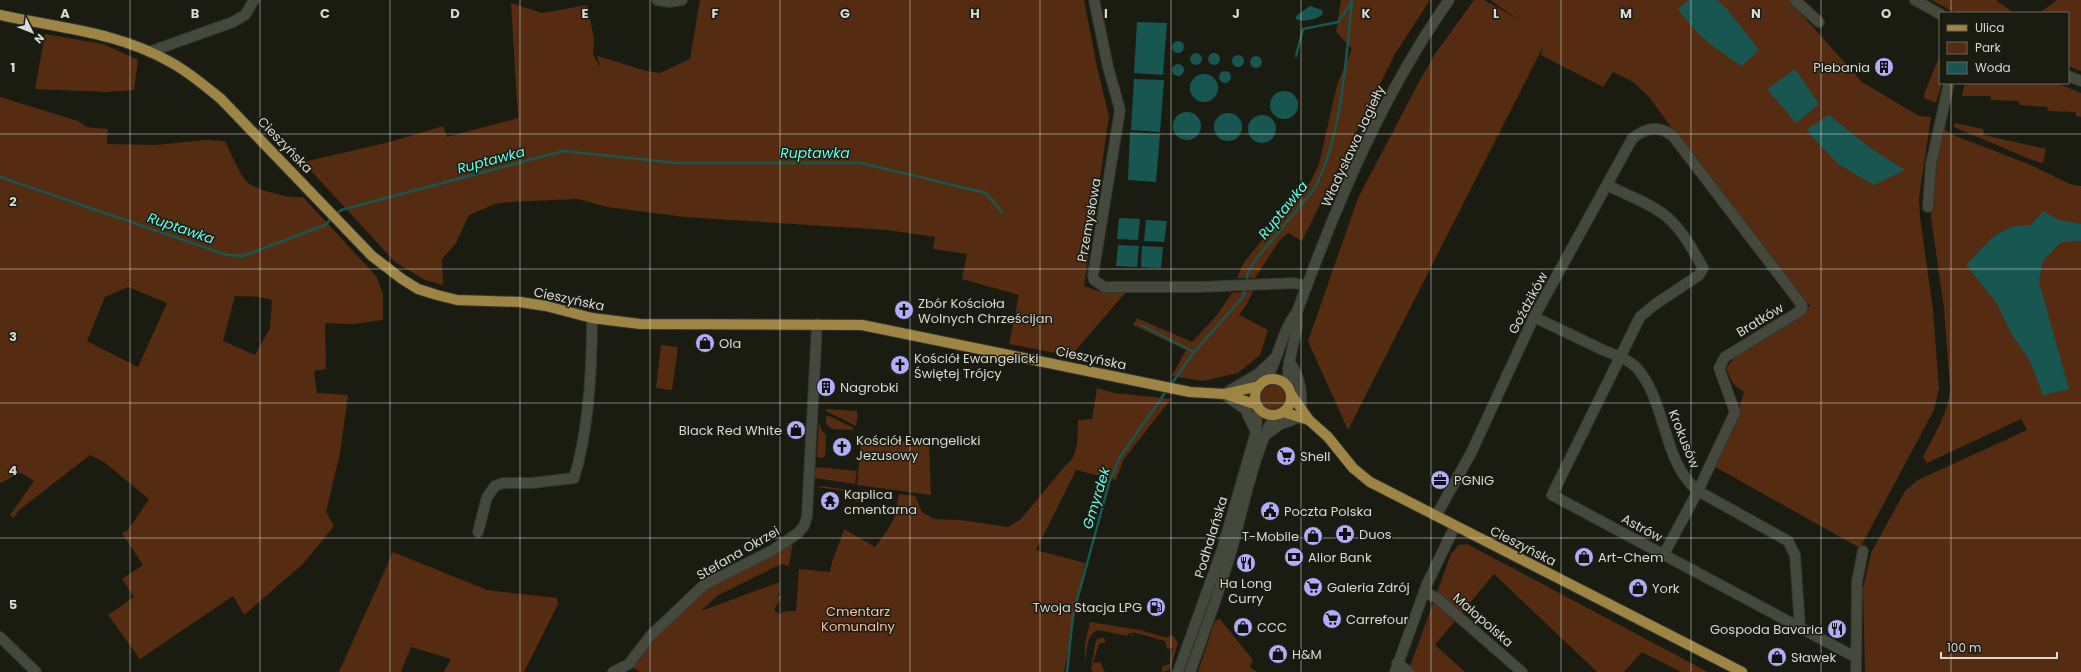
<svg xmlns="http://www.w3.org/2000/svg" width="2081" height="672" viewBox="0 0 2081 672" font-family="Poppins,sans-serif">
  <rect width="100%" height="100%" fill="#1a1c12"/>
  <g fill="#552b11" fill-rule="evenodd">
    <path d="M 700,0 L 1084,0 L 1097,67 L 1109,117 L 1084,286 L 1104,293 L 1125,293 L 1071,356 L 1009,344 L 1019,295 L 962,279 L 967,254 L 933,249 L 935,237 L 887,230 L 685,217 L 607,207 L 578,199 L 510,202 L 495,204 L 469,215 L 456,243 L 442,259 L 443,285 L 425,280 L 395,262 L 303,162 L 390,142 L 443,126 L 447,137 L 518,118 L 511,3 L 542,13 L 587,5 L 594,38 L 593,55 L 601,68 L 597,56 L 647,71 L 660,73 L 690,59 Z"/>
    <path d="M 1341,0 L 1430,0 L 1395,54 L 1302,241 L 1288,233 L 1279,241 L 1255,278 L 1237,278 L 1242,266 L 1249,256 L 1311,181 L 1319,164 L 1337,85 L 1352,49 L 1336,32 Z"/>
    <path d="M 1474,0 L 1484,0 L 1518,19 L 1491,1 L 1491,0 L 1789,0 L 1862,82 L 1919,116 L 1931,117 L 1919,198 L 1920,217 L 1933,310 L 1939,388 L 1934,410 L 1860,548 L 1712,465 L 1737,415 L 1744,392 L 1733,384 L 1726,368 L 1739,352 L 1810,306 L 1705,173 L 1649,97 L 1633,82 L 1613,72 L 1603,87 L 1541,55 L 1543,47 L 1348,430 L 1308,341 L 1358,198 L 1420,80 L 1435,54 Z"/>
    <path d="M 1931,0 L 1996,0 L 2014,13 L 1956,13 Z"/>
    <path d="M 2057,0 L 2081,0 L 2081,71 L 2068,66 L 2068,13 L 2039,13 Z"/>
    <path d="M 45,34 L 103,44 L 138,60 L 134,90 L 107,92 L 35,89 Z"/>
    <path d="M 1940,55 L 1940,83 L 1942,83 L 1936,103 L 1924,98 L 1924,94 Z"/>
    <path d="M 1965,83 L 2057,83 L 2081,93 L 2081,117 L 2076,116 L 2076,112 L 2047,111 L 2048,107 L 2019,105 L 2019,101 L 1991,100 L 1990,96 L 1962,96 Z"/>
    <path d="M 0,97 L 78,121 L 86,127 L 108,129 L 107,144 L 156,145 L 204,140 L 225,141 C 229,149 241,177 247,182 C 255,190 292,199 303,197 L 377,277 L 383,295 L 383,320 L 353,324 L 325,323 L 326,369 L 314,371 L 317,393 L 348,395 L 340,453 L 326,512 L 334,526 L 303,564 L 244,615 L 233,596 L 140,659 L 108,615 L 134,597 L 122,579 L 143,565 L 122,533 L 128,530 L 149,499 L 105,463 L 90,455 L 18,511 L 14,518 L 10,515 L 34,481 L 21,473 L 0,483 ZM 128,287 L 167,303 L 138,367 L 87,341 L 105,297 ZM 235,296 L 260,297 L 272,300 L 270,328 L 255,355 L 223,341 Z"/>
    <path d="M 1955,123 L 1983,129 L 1984,135 L 2046,149 L 2043,163 L 2032,160 L 1954,127 Z"/>
    <path d="M 1943,128 L 1953,135 L 2026,163 L 2070,184 L 2081,186 L 2081,672 L 1865,672 L 1863,589 L 1871,553 L 1905,491 L 1918,480 L 2027,430 L 2021,419 L 1927,463 L 1923,457 C 1934,435 1948,414 1950,389 L 1944,308 L 1931,217 L 1931,198 Z"/>
    <path d="M 1253,291 L 1246,306 L 1239,315 L 1268,330 L 1260,355 L 1238,373 L 1203,381 L 1172,376 L 1186,350 L 1133,325 L 1137,318 L 1192,342 L 1217,315 L 1232,293 Z"/>
    <path d="M 661,345 L 678,347 L 672,390 L 656,388 Z"/>
    <circle cx="1273" cy="397" r="13"/>
    <path d="M 1097,388 L 1115,393 L 1171,399 L 1124,459 L 1116,480 L 1076,470 L 1036,550 L 1085,563 L 1064,672 L 640,672 L 631,666 L 652,639 L 716,581 L 793,541 L 789,566 L 781,564 L 717,596 L 701,611 L 780,582 L 778,596 L 782,596 L 774,610 L 779,614 L 786,611 L 796,611 L 799,569 L 830,572 C 832,557 840,544 844,529 L 875,547 C 883,537 891,526 896,513 C 898,508 897,500 899,494 L 915,496 L 922,512 L 934,519 L 960,520 L 1008,527 L 1021,519 L 1065,466 C 1080,455 1077,437 1078,420 L 1092,419 Z"/>
    <path d="M 826,409 L 856,411 L 858,413 L 856,426 L 826,411 Z"/>
    <path d="M 826,416 L 829,416 L 854,428 L 853,430 L 832,429 L 826,424 Z"/>
    <path d="M 819,422 L 821,429 L 826,435 L 825,456 L 822,458 L 817,457 Z"/>
    <path d="M 861,440 L 929,443 L 931,495 L 857,485 Z"/>
    <path d="M 818,467 L 857,471 L 855,484 L 815,478 L 815,469 Z"/>
    <path d="M 822,486 L 859,492 L 862,494 L 862,499 L 857,502 L 846,491 L 816,487 Z"/>
    <path d="M 1467,544 L 1708,672 L 1681,672 L 1642,652 L 1624,672 L 1597,672 L 1494,574 L 1435,645 L 1465,672 L 1408,672 L 1451,554 L 1459,545 Z"/>
    <path d="M 393,552 L 487,590 L 557,598 L 558,604 L 524,672 L 444,672 L 451,659 L 411,647 L 401,672 L 339,672 Z"/>
    <path d="M 1220,619 L 1253,660 L 1250,667 L 1257,672 L 1198,672 L 1215,621 Z"/>
    <path d="M 1090,622 L 1140,630 L 1168,638 L 1170,635 L 1174,637 L 1178,643 L 1170,668 L 1167,671 L 1161,672 L 1163,666 L 1170,664 L 1173,648 L 1167,649 L 1165,641 L 1132,632 L 1133,636 L 1132,637 L 1132,634 L 1129,633 L 1127,636 L 1098,630 C 1085,634 1087,654 1085,665 L 1085,644 Z"/>
    <path d="M 1103,637 L 1106,642 L 1099,644 L 1093,663 L 1100,662 L 1105,672 L 1093,672 L 1091,669 L 1096,640 Z"/>
  </g>
  <g fill="#185751">
    <path d="M 1688,0 L 1717,0 L 1727,9 L 1759,50 L 1742,66 C 1715,49 1696,35 1678,9 Z"/>
    <path d="M 1310,6 L 1322,10 L 1323,14 C 1318,19 1302,23 1296,19 L 1296,16 Z"/>
    <path d="M 1137,22 L 1167,23 L 1163,75 L 1134,73 Z"/>
    <circle cx="1178" cy="47" r="6"/>
    <circle cx="1214" cy="59" r="6"/>
    <circle cx="1196" cy="59" r="6"/>
    <circle cx="1238" cy="61" r="6"/>
    <circle cx="1256" cy="62" r="6"/>
    <circle cx="1178" cy="70" r="6"/>
    <path d="M 1795,69 L 1819,104 L 1796,123 L 1767,89 Z"/>
    <circle cx="1225" cy="77" r="6"/>
    <circle cx="1204" cy="88" r="14"/>
    <path d="M 1134,79 L 1164,80 L 1160,132 L 1131,130 Z"/>
    <circle cx="1284" cy="105" r="14"/>
    <circle cx="1187" cy="126" r="14"/>
    <circle cx="1228" cy="127" r="14"/>
    <path d="M 1829,115 L 1873,150 L 1905,170 L 1874,185 L 1838,164 L 1806,130 Z"/>
    <circle cx="1262" cy="129" r="14"/>
    <path d="M 1130,132 L 1160,134 L 1156,182 L 1128,180 Z"/>
    <path d="M 2044,211 L 2058,220 L 2081,224 L 2081,241 L 2061,242 L 2043,261 L 2039,282 L 2069,389 L 2043,395 L 2030,361 L 2011,333 L 1996,302 L 1966,265 C 1987,244 1998,224 2031,225 Z"/>
    <path d="M 1119,218 L 1140,219 L 1138,240 L 1117,239 Z"/>
    <path d="M 1146,220 L 1167,221 L 1164,242 L 1144,241 Z"/>
    <path d="M 1118,245 L 1139,246 L 1137,267 L 1116,266 Z"/>
    <path d="M 1142,246 L 1163,247 L 1161,268 L 1141,267 Z"/>
  </g>
  <g fill="none" stroke-linecap="round" stroke-linejoin="round">
    <g stroke="#185751" stroke-width="2.5">
      <path d="M 1296,56 L 1303,29 L 1338,22 L 1352,2"/>
      <path d="M 0,177 L 227,255 L 243,256 L 325,225 L 332,218"/>
      <path d="M 336,215 L 341,210 L 563,151 L 677,163 L 861,163 L 986,193 L 1002,212"/>
      <path d="M 1247,283 L 1247,275 L 1253,263 L 1314,189 C 1342,138 1346,58 1352,0"/>
      <path d="M 1141,325 L 1194,352"/>
      <path d="M 1170,386 L 1194,352 L 1243,297 L 1246,288"/>
      <path d="M 1067,672 L 1073,615 L 1109,483 L 1120,457 L 1167,390"/>
    </g>
    <defs>
      <g id="minor">
        <path d="M 657,0 L 669,2 L 682,0"/>
        <path d="M 1094,0 L 1108,67 L 1120,110 L 1093,275 L 1094,280 L 1104,287 L 1199,287 L 1294,283 L 1307,286"/>
        <path d="M 1795,0 L 1819,22"/>
        <path d="M 1915,0 L 1940,14"/>
        <path d="M 149,52 L 233,22 L 245,15 L 254,0"/>
        <path d="M 2068,76 L 2081,81"/>
        <path d="M 1607,185 C 1626,195 1651,203 1667,217 C 1683,231 1693,250 1703,268 L 1699,275 L 1654,305 L 1640,317 L 1552,495 L 1855,657"/>
        <path d="M 1928,207 L 1931,164 L 1949,83"/>
        <path d="M 1534,317 C 1557,328 1580,339 1603,350 C 1613,354 1628,359 1636,367 C 1667,401 1662,462 1698,491 L 1788,541 L 1795,555 L 1800,628"/>
        <path d="M 1289,361 C 1300,377 1302,390 1301,409"/>
        <path d="M 1265,381 C 1279,359 1281,332 1297,312 C 1337,203 1382,95 1449,0"/>
        <path d="M 1289,389 L 1288,368 L 1297,327 L 1297,312"/>
        <path d="M 1256,432 L 1245,409 L 1224,394 L 1258,374 L 1275,358"/>
        <path d="M 1267,434 L 1279,425 L 1300,417"/>
        <path d="M 1436,516 L 1471,453 L 1534,317 L 1632,139 C 1645,127 1659,125 1673,136 L 1802,305 L 1802,309 L 1797,313 L 1725,357 L 1719,368 L 1735,412 L 1698,491 L 1664,554"/>
        <path d="M 478,532 L 487,497 L 495,486 L 503,483 L 532,483 L 574,478 C 589,430 592,368 592,318"/>
        <path d="M 1424,592 L 1437,598 L 1522,672"/>
        <path d="M 0,637 L 36,672"/>
        <path d="M 1397,663 L 1409,672"/>
        <path d="M 613,672 L 629,664 L 651,635 L 704,585 L 773,550 L 798,533 L 804,526 L 807,516 L 817,324"/>
        <path d="M 1178,672 L 1222,550 L 1256,432 L 1258,407"/>
        <path d="M 1190,672 C 1205,630 1221,588 1233,545 C 1242,512 1257,440 1276,415"/>
        <path d="M 1395,672 L 1427,584 L 1455,526"/>
        <path d="M 1856,672 L 1857,581 L 1863,551"/>
      </g>
      <g id="major">
        <path d="M 0,15 C 59,28 119,32 172,63 C 190,73 205,86 221,99 L 372,256 L 402,279 L 418,289 L 437,295 L 457,300 L 520,302 L 546,306 L 592,318 L 640,324 L 862,325 L 1190,392 L 1224,394 L 1259,386"/>
        <circle cx="1273" cy="397" r="18"/>
        <path d="M 1291,394 L 1309,420 L 1328,437 L 1353,468 L 1370,482 L 1742,672"/>
        <path d="M 1228,395 L 1257,405"/>
        <path d="M 1283,412 L 1309,420"/>
      </g>
    </defs>
    <use href="#minor" stroke="#33352f" stroke-width="12"/>
    <use href="#major" stroke="#33352f" stroke-width="12"/>
    <use href="#minor" stroke="#45483c" stroke-width="10"/>
    <use href="#major" stroke="#9f8543" stroke-width="10"/>
  </g>
  <path fill="none" stroke="#d8d9d2" stroke-width="1" stroke-opacity="0.55" d="M 130,0 L 130,672M 260,0 L 260,672M 390,0 L 390,672M 520,0 L 520,672M 650,0 L 650,672M 780,0 L 780,672M 910,0 L 910,672M 1040,0 L 1040,672M 1171,0 L 1171,672M 1301,0 L 1301,672M 1431,0 L 1431,672M 1561,0 L 1561,672M 1691,0 L 1691,672M 1821,0 L 1821,672M 1951,0 L 1951,13M 1951,83 L 1951,672M 0,134 L 2081,134M 0,269 L 2081,269M 0,403 L 2081,403M 0,538 L 2081,538"/>
  <defs>
    <symbol id="building-disc" viewBox="-11 -11 22 22"><circle r="9.5" fill="#b2adf9" stroke="#1a1c12"/><path d="M-4-6H4V6H1V3H-1V6H-4ZM-2.5-4.3h1.7v1.8h-1.7ZM.8-4.3h1.7v1.8H.8ZM-2.5-1h1.7V.8h-1.7ZM.8-1h1.7V.8H.8Z" fill="#111"/></symbol>
    <symbol id="church-disc" viewBox="-11 -11 22 22"><circle r="9.5" fill="#b2adf9" stroke="#1a1c12"/><path d="M-1.2-6h2.4v3.5h3.3v2.4h-3.3V6h-2.4V-.1h-3.3v-2.4h3.3Z" fill="#111"/></symbol>
    <symbol id="shop-disc" viewBox="-11 -11 22 22"><circle r="9.5" fill="#b2adf9" stroke="#1a1c12"/><path d="M-5-2.5h2.3a2.7 3.5 0 0 1 5.4 0H5L5.5 6h-11ZM-1.5-2.5h3a1.5 2.3 0 0 0-3 0Z" fill="#111"/></symbol>
    <symbol id="supermarket-disc" viewBox="-11 -11 22 22"><circle r="9.5" fill="#b2adf9" stroke="#1a1c12"/><path d="M-6-5.5h2.5l.6 2H6L4.5 2H-2.5L-4.4-4H-6ZM-1.5 3.2a1.3 1.3 0 1 0 .1 0ZM3 3.2a1.3 1.3 0 1 0 .1 0Z" fill="#111"/></symbol>
    <symbol id="office-disc" viewBox="-11 -11 22 22"><circle r="9.5" fill="#b2adf9" stroke="#1a1c12"/><path d="M-6-3h4V-5.5h4V-3h4V5H-6ZM-1-4.5V-3h2v-1.5ZM-6 0V1H6V0Z" fill="#111"/></symbol>
    <symbol id="temple-disc" viewBox="-11 -11 22 22"><circle r="9.5" fill="#b2adf9" stroke="#1a1c12"/><path d="M0-6L5-2H3V0L6.5 2.5H4V6H1.5V3h-3V6H-4V2.5H-6.5L-3 0V-2H-5Z" fill="#111"/></symbol>
    <symbol id="civic-disc" viewBox="-11 -11 22 22"><circle r="9.5" fill="#b2adf9" stroke="#1a1c12"/><path d="M-.6-6.5H3V-4.5H.6V-3L4-1V1h2V6H-6V1h2V-1L-.6-3ZM-1.2 2.5V6h2.4V2.5Z" fill="#111"/></symbol>
    <symbol id="pharmacy-disc" viewBox="-11 -11 22 22"><circle r="9.5" fill="#b2adf9" stroke="#1a1c12"/><path d="M-2-6h4v4h4v4h-4v4h-4v-4h-4v-4h4Z" fill="#111"/></symbol>
    <symbol id="bank-disc" viewBox="-11 -11 22 22"><circle r="9.5" fill="#b2adf9" stroke="#1a1c12"/><path d="M-6-4H6V4H-6ZM0-2.3a2.3 2.3 0 1 0 0 4.6a2.3 2.3 0 1 0 0-4.6Z" fill="#111"/></symbol>
    <symbol id="restaurant-disc" viewBox="-11 -11 22 22"><circle r="9.5" fill="#b2adf9" stroke="#1a1c12"/><path d="M-5-6h1v4h1v-4h1v4h1v-4h1v5L-1.5 .5V6h-2V.5L-5-1ZM5-6V6H3V1.5H1.5Q1.5-4 5-6Z" fill="#111"/></symbol>
    <symbol id="fuel-disc" viewBox="-11 -11 22 22"><circle r="9.5" fill="#b2adf9" stroke="#1a1c12"/><path d="M-5.5-6h7V0h2V4h1.3V-2.5L3-4.5l.8-.8L6-3V5H2.5V1h-1V6h-7ZM-4.2-4.7v3.2H.2V-4.7Z" fill="#111"/></symbol>
  </defs>
  <g fill-rule="evenodd">
    <use href="#building-disc" x="1873" y="56" width="22" height="22"/>
    <use href="#church-disc" x="893" y="299" width="22" height="22"/>
    <use href="#shop-disc" x="694" y="332" width="22" height="22"/>
    <use href="#church-disc" x="889" y="354" width="22" height="22"/>
    <use href="#building-disc" x="815" y="376" width="22" height="22"/>
    <use href="#shop-disc" x="785" y="419" width="22" height="22"/>
    <use href="#church-disc" x="831" y="436" width="22" height="22"/>
    <use href="#supermarket-disc" x="1275" y="445" width="22" height="22"/>
    <use href="#office-disc" x="1429" y="469" width="22" height="22"/>
    <use href="#temple-disc" x="819" y="490" width="22" height="22"/>
    <use href="#civic-disc" x="1259" y="500" width="22" height="22"/>
    <use href="#pharmacy-disc" x="1334" y="523" width="22" height="22"/>
    <use href="#shop-disc" x="1302" y="525" width="22" height="22"/>
    <use href="#bank-disc" x="1283" y="546" width="22" height="22"/>
    <use href="#shop-disc" x="1573" y="546" width="22" height="22"/>
    <use href="#restaurant-disc" x="1235" y="552" width="22" height="22"/>
    <use href="#supermarket-disc" x="1302" y="576" width="22" height="22"/>
    <use href="#shop-disc" x="1627" y="577" width="22" height="22"/>
    <use href="#fuel-disc" x="1145" y="596" width="22" height="22"/>
    <use href="#supermarket-disc" x="1321" y="608" width="22" height="22"/>
    <use href="#shop-disc" x="1232" y="616" width="22" height="22"/>
    <use href="#restaurant-disc" x="1826" y="618" width="22" height="22"/>
    <use href="#shop-disc" x="1267" y="643" width="22" height="22"/>
    <use href="#shop-disc" x="1766" y="646" width="22" height="22"/>
  </g>
  <g text-anchor="middle" dominant-baseline="central" stroke-width="3" stroke-linejoin="round" paint-order="stroke">
    <g font-size="13" fill="#d8d9d2" stroke="#1a1c12" text-anchor="start">
      <text x="1870" y="67" text-anchor="end">Plebania</text>
      <text x="918" y="303">Zbór Kościoła<tspan x="918" dy="15">Wolnych Chrześcijan</tspan></text>
      <text x="719" y="343">Ola</text>
      <text x="914" y="358">Kościół Ewangelicki<tspan x="914" dy="15">Świętej Trójcy</tspan></text>
      <text x="840" y="387">Nagrobki</text>
      <text x="782" y="430" text-anchor="end">Black Red White</text>
      <text x="856" y="440">Kościół Ewangelicki<tspan x="856" dy="15">Jezusowy</tspan></text>
      <text x="1300" y="456">Shell</text>
      <text x="1454" y="480">PGNiG</text>
      <text x="844" y="494">Kaplica<tspan x="844" dy="15">cmentarna</tspan></text>
      <text x="1284" y="511">Poczta Polska</text>
      <text x="1359" y="534">Duos</text>
      <text x="1299" y="536" text-anchor="end">T-Mobile</text>
      <text x="1308" y="557">Alior Bank</text>
      <text x="1598" y="557">Art-Chem</text>
      <text x="1246" y="583" text-anchor="middle">Ha Long<tspan x="1246" dy="15">Curry</tspan></text>
      <text x="1327" y="587">Galeria Zdrój</text>
      <text x="1652" y="588">York</text>
      <text x="1142" y="607" text-anchor="end">Twoja Stacja LPG</text>
      <text x="1346" y="619">Carrefour</text>
      <text x="1257" y="627">CCC</text>
      <text x="1823" y="629" text-anchor="end">Gospoda Bavaria</text>
      <text x="1292" y="654">H&amp;M</text>
      <text x="1791" y="657">Sławek</text>
    </g>
    <g font-size="13" fill="#d8d9d2" stroke="#1a1c12">
      <text transform="translate(285 145) rotate(46)">Cieszyńska</text>
      <text transform="translate(1353 146) rotate(-65)">Władysława Jagiełły</text>
      <text transform="translate(1089 220) rotate(-80)">Przemysłowa</text>
      <text transform="translate(569 299) rotate(12)">Cieszyńska</text>
      <text transform="translate(1528 303) rotate(-62)">Goździków</text>
      <text transform="translate(1760 320) rotate(-31)">Bratków</text>
      <text transform="translate(1091 358) rotate(12)">Cieszyńska</text>
      <text transform="translate(1684 439) rotate(68)">Krokusów</text>
      <text transform="translate(1642 528) rotate(28)">Astrów</text>
      <text transform="translate(1211 537) rotate(-73)">Podhalańska</text>
      <text transform="translate(1523 546) rotate(27)">Cieszyńska</text>
      <text transform="translate(738 553) rotate(-30)">Stefana Okrzei</text>
      <text transform="translate(1483 620) rotate(41)">Małopolska</text>
    </g>
    <g font-size="13" fill="#fabf9f" stroke="#1a1c12">
      <text x="858" y="611">Cmentarz<tspan x="858" dy="15">Komunalny</tspan></text>
    </g>
    <g font-size="14" font-style="italic" fill="#5dfeed" stroke="#1a1c12">
      <text x="815" y="153">Ruptawka</text>
      <text transform="translate(491 160) rotate(-15)">Ruptawka</text>
      <text transform="translate(1283 210) rotate(-51)">Ruptawka</text>
      <text transform="translate(181 228) rotate(19)">Ruptawka</text>
      <text transform="translate(1096 498) rotate(-73)">Gmyrdek</text>
    </g>
  </g>
  <g font-size="13" text-anchor="middle" font-weight="bold" fill="#d8d9d2" stroke="#1a1c12" stroke-width="3" stroke-linejoin="round" paint-order="stroke">
    <text x="65" y="18">A</text>
    <text x="195" y="18">B</text>
    <text x="325" y="18">C</text>
    <text x="455" y="18">D</text>
    <text x="585" y="18">E</text>
    <text x="715" y="18">F</text>
    <text x="845" y="18">G</text>
    <text x="975" y="18">H</text>
    <text x="1106" y="18">I</text>
    <text x="1236" y="18">J</text>
    <text x="1366" y="18">K</text>
    <text x="1496" y="18">L</text>
    <text x="1626" y="18">M</text>
    <text x="1756" y="18">N</text>
    <text x="1886" y="18">O</text>
    <text x="13" y="72">1</text>
    <text x="13" y="206">2</text>
    <text x="13" y="341">3</text>
    <text x="13" y="475">4</text>
    <text x="13" y="609">5</text>
  </g>
  <rect x="1939" y="12" width="130" height="72" fill="#1a1c12" stroke="#66685f"/>
  <rect x="1947" y="25" width="20" height="6" fill="#9f8543" stroke="#66685f"/>
  <text x="1975" y="32" font-size="12" fill="#d8d9d2">Ulica</text>
  <rect x="1947" y="42" width="20" height="12" fill="#552b11" stroke="#66685f"/>
  <text x="1975" y="52" font-size="12" fill="#d8d9d2">Park</text>
  <rect x="1947" y="62" width="20" height="12" fill="#185751" stroke="#66685f"/>
  <text x="1975" y="72" font-size="12" fill="#d8d9d2">Woda</text>
  <g transform="translate(32 32) rotate(133)" stroke="#1a1c12" stroke-width="3" paint-order="stroke">
  <path d="M0-3L7 15L0 10L-7 15Z" fill="#d8d9d2"/>
  <text y="-6" font-size="11" font-weight="bold" text-anchor="middle" fill="#d8d9d2">N</text>
  </g>
  <path d="M1941 652v6h116v-6" fill="none" stroke="#d8d9d2" stroke-width="2"/>
  <text x="1947" y="652" font-size="12" fill="#d8d9d2" stroke="#1a1c12" stroke-width="3" paint-order="stroke">100 m</text>
</svg>
